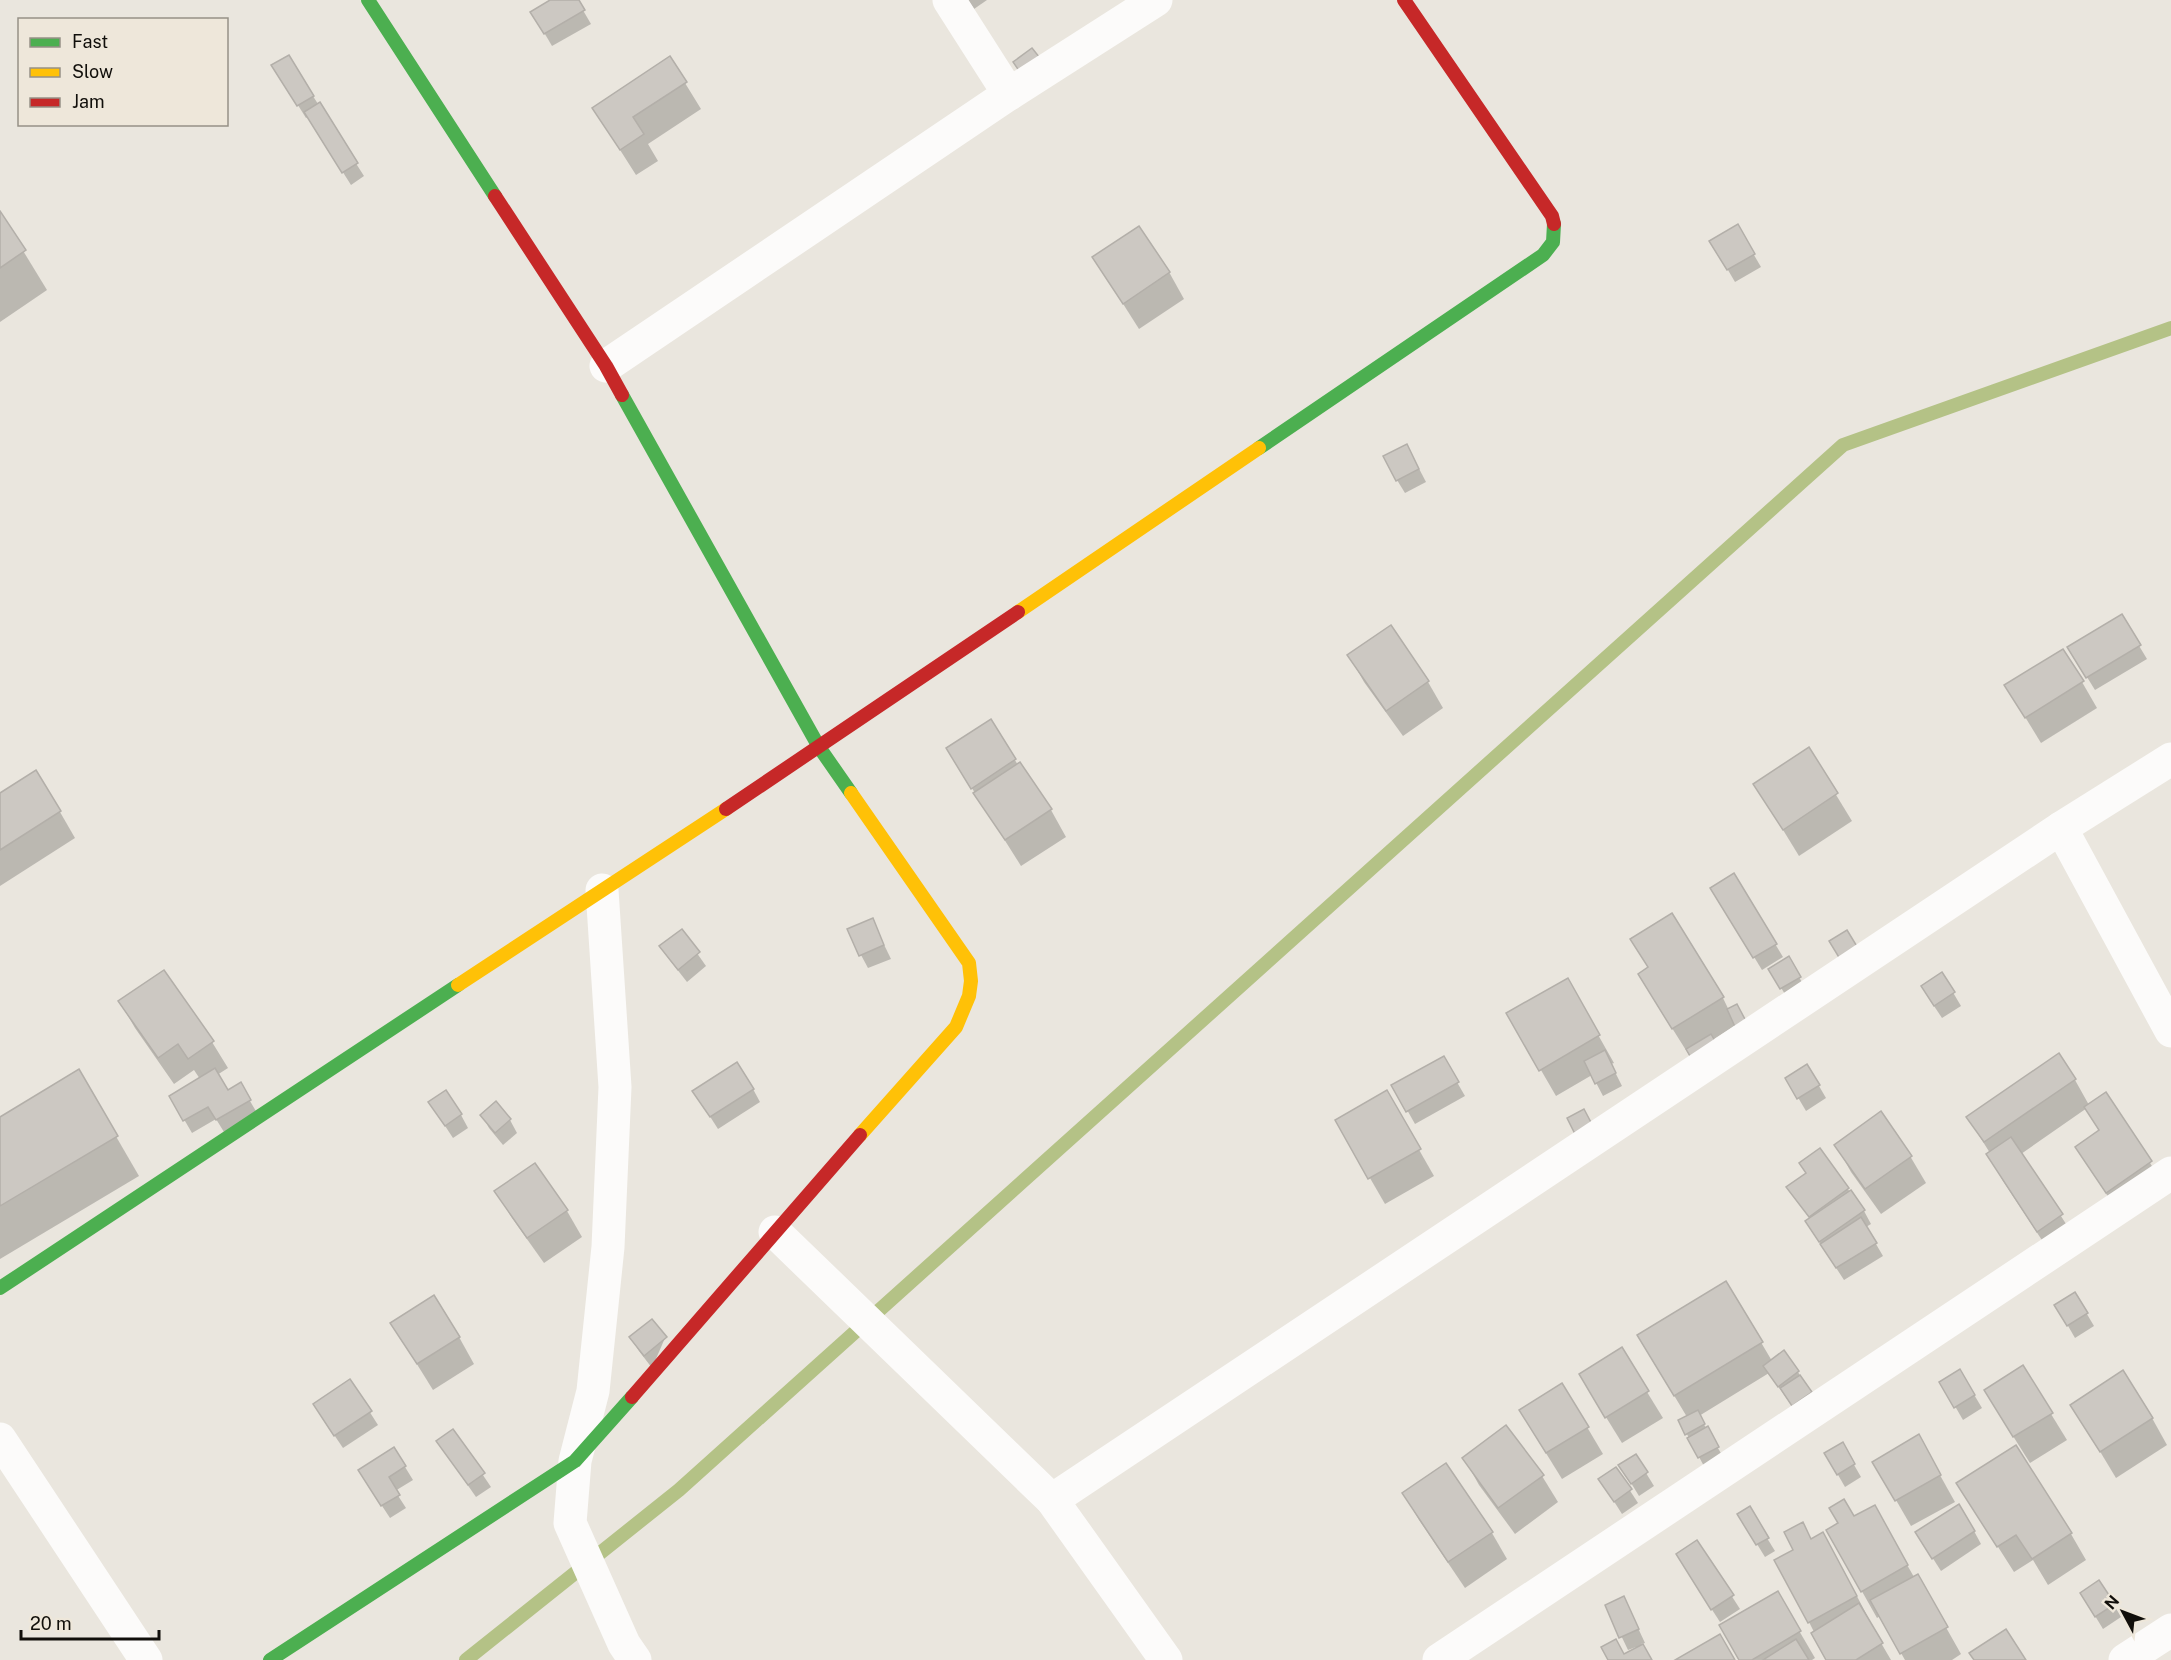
<svg xmlns="http://www.w3.org/2000/svg" width="2171" height="1660" viewBox="0 0 2171 1660" font-family="'Public Sans',sans-serif">
  <rect width="100%" height="100%" fill="#eae6de"/>
  <g fill="#0003">
    <path d="M 553,0 L 577,0 L 591,24 L 552,46 L 532,12 Z"/>
    <path d="M 968,0 L 987,0 L 974,9 Z"/>
    <path d="M 288,57 L 364,176 L 351,185 L 308,117 L 306,118 L 281,78 Z"/>
    <path d="M 685,83 L 701,109 L 648,144 L 658,161 L 636,175 L 594,109 Z"/>
    <path d="M 0,213 L 47,290 L 0,322 Z"/>
    <path d="M 1737,226 L 1761,267 L 1735,282 L 1711,241 Z"/>
    <path d="M 1094,258 L 1169,272 L 1184,299 L 1139,329 Z"/>
    <path d="M 1414,459 L 1426,482 L 1405,493 L 1397,480 Z"/>
    <path d="M 2121,616 L 2147,659 L 2095,690 L 2069,648 Z"/>
    <path d="M 1390,627 L 1428,682 L 1443,708 L 1403,736 L 1364,682 L 1349,655 Z"/>
    <path d="M 2082,682 L 2097,708 L 2041,743 L 2022,712 Z"/>
    <path d="M 990,721 L 1018,765 L 1020,764 L 1051,810 L 1066,837 L 1021,866 L 963,774 Z"/>
    <path d="M 1808,749 L 1852,821 L 1799,856 L 1755,784 Z"/>
    <path d="M 0,795 L 60,812 L 75,838 L 0,886 Z"/>
    <path d="M 1733,875 L 1783,957 L 1762,970 L 1712,888 Z"/>
    <path d="M 1671,915 L 1723,998 L 1736,1025 L 1689,1055 L 1655,1001 L 1649,968 L 1632,940 Z"/>
    <path d="M 872,920 L 891,959 L 868,968 L 861,955 Z"/>
    <path d="M 682,932 L 706,966 L 687,982 L 669,959 L 661,947 Z"/>
    <path d="M 1788,958 L 1807,991 L 1789,1001 L 1770,969 Z"/>
    <path d="M 1942,974 L 1961,1006 L 1942,1018 L 1930,1000 Z"/>
    <path d="M 1567,980 L 1614,1063 L 1611,1064 L 1622,1086 L 1603,1096 L 1592,1075 L 1556,1096 L 1508,1013 Z"/>
    <path d="M 120,1002 L 212,1042 L 228,1068 L 217,1075 L 227,1093 L 240,1084 L 257,1113 L 224,1132 L 216,1119 L 192,1133 L 171,1097 L 200,1079 L 194,1070 L 174,1084 L 135,1028 Z"/>
    <path d="M 1443,1058 L 1465,1096 L 1415,1124 L 1393,1085 Z"/>
    <path d="M 78,1071 L 139,1176 L 0,1259 L 0,1119 Z"/>
    <path d="M 1787,1079 L 1819,1086 L 1826,1098 L 1806,1111 Z"/>
    <path d="M 2075,1080 L 2089,1105 L 2106,1094 L 2166,1188 L 2122,1219 L 2077,1147 L 2100,1131 L 2087,1108 L 2021,1154 L 2077,1241 L 2053,1257 L 2003,1181 L 1988,1154 L 1990,1153 L 1968,1118 Z"/>
    <path d="M 753,1089 L 760,1102 L 718,1129 L 702,1104 Z"/>
    <path d="M 1386,1092 L 1434,1176 L 1385,1204 L 1337,1121 Z"/>
    <path d="M 430,1103 L 461,1115 L 468,1128 L 453,1138 Z"/>
    <path d="M 482,1115 L 510,1120 L 517,1133 L 503,1145 L 489,1128 Z"/>
    <path d="M 1836,1145 L 1910,1156 L 1926,1183 L 1881,1214 L 1851,1172 Z"/>
    <path d="M 1819,1150 L 1864,1211 L 1871,1224 L 1866,1227 L 1883,1256 L 1844,1280 L 1814,1234 L 1810,1219 L 1788,1187 L 1807,1174 Z"/>
    <path d="M 496,1192 L 567,1211 L 582,1237 L 544,1263 L 512,1218 Z"/>
    <path d="M 1726,1283 L 1772,1361 L 1798,1372 L 1805,1385 L 1787,1399 L 1769,1373 L 1699,1416 L 1725,1460 L 1706,1470 L 1680,1421 L 1687,1417 L 1654,1362 Z"/>
    <path d="M 2075,1294 L 2094,1326 L 2075,1338 L 2056,1305 Z"/>
    <path d="M 392,1324 L 459,1337 L 474,1364 L 433,1390 Z"/>
    <path d="M 631,1338 L 665,1338 L 652,1368 L 639,1351 Z"/>
    <path d="M 1960,1371 L 1982,1408 L 1963,1420 L 1941,1382 Z"/>
    <path d="M 350,1381 L 378,1425 L 343,1448 L 322,1417 Z"/>
    <path d="M 1647,1392 L 1663,1418 L 1622,1443 L 1596,1401 Z"/>
    <path d="M 2072,1405 L 2152,1418 L 2167,1445 L 2116,1478 Z"/>
    <path d="M 2051,1414 L 2067,1440 L 2030,1463 L 2001,1417 Z"/>
    <path d="M 1587,1427 L 1603,1454 L 1562,1479 L 1536,1437 Z"/>
    <path d="M 453,1431 L 491,1487 L 476,1497 L 446,1454 Z"/>
    <path d="M 1918,1436 L 1955,1502 L 1911,1526 L 1874,1462 Z"/>
    <path d="M 1842,1444 L 1861,1477 L 1845,1487 L 1826,1454 Z"/>
    <path d="M 394,1449 L 413,1480 L 395,1491 L 406,1508 L 390,1518 L 367,1483 Z"/>
    <path d="M 1464,1458 L 1542,1476 L 1558,1502 L 1515,1534 L 1479,1485 Z"/>
    <path d="M 1616,1469 L 1638,1503 L 1622,1514 L 1608,1492 Z"/>
    <path d="M 1646,1473 L 1654,1486 L 1639,1496 L 1628,1478 Z"/>
    <path d="M 1958,1484 L 2071,1534 L 2086,1560 L 2048,1585 L 2033,1560 L 2014,1572 Z"/>
    <path d="M 1404,1494 L 1492,1533 L 1507,1559 L 1465,1588 L 1419,1520 Z"/>
    <path d="M 1874,1507 L 1914,1577 L 1917,1576 L 1961,1654 L 1952,1660 L 1905,1660 L 1880,1616 L 1877,1618 L 1828,1531 Z"/>
    <path d="M 1749,1509 L 1775,1551 L 1765,1557 L 1739,1515 Z"/>
    <path d="M 1974,1531 L 1981,1544 L 1941,1571 L 1925,1546 Z"/>
    <path d="M 1811,1540 L 1838,1560 L 1871,1623 L 1870,1624 L 1891,1660 L 1828,1660 L 1809,1622 L 1795,1551 Z"/>
    <path d="M 1697,1542 L 1740,1609 L 1720,1622 L 1685,1568 Z"/>
    <path d="M 1777,1593 L 1815,1658 L 1812,1660 L 1741,1660 Z"/>
    <path d="M 1624,1598 L 1645,1643 L 1641,1644 L 1650,1660 L 1610,1660 L 1624,1656 L 1637,1649 L 1636,1647 L 1628,1650 L 1607,1606 Z"/>
    <path d="M 2114,1605 L 2121,1617 L 2103,1629 L 2089,1606 Z"/>
  </g>
  <g fill="none" stroke-linecap="round" stroke-linejoin="round">
    <path stroke="#b4c286" stroke-width="14" d="M 466,1660 L 679,1490 L 1843,445 L 2171,328"/>
  </g>
  <g fill="#ccc8c2" stroke="#b3afa9" stroke-width="1.5">
    <path d="M 550,0 L 579,0 L 585,10 L 544,34 L 530,12 Z"/>
    <path d="M 1032,48 L 1044,63 L 1024,78 L 1013,62 Z"/>
    <path d="M 289,55 L 314,96 L 297,106 L 271,65 Z"/>
    <path d="M 670,56 L 687,82 L 633,117 L 644,134 L 620,150 L 592,108 Z"/>
    <path d="M 320,102 L 358,163 L 342,173 L 304,112 Z"/>
    <path d="M 0,211 L 26,250 L 0,268 Z"/>
    <path d="M 1738,224 L 1755,254 L 1727,270 L 1709,241 Z"/>
    <path d="M 1139,226 L 1170,272 L 1123,304 L 1092,257 Z"/>
    <path d="M 1407,444 L 1419,469 L 1396,481 L 1383,456 Z"/>
    <path d="M 2122,614 L 2141,645 L 2086,678 L 2067,647 Z"/>
    <path d="M 1391,625 L 1429,681 L 1386,711 L 1347,655 Z"/>
    <path d="M 2063,649 L 2084,681 L 2025,718 L 2004,685 Z"/>
    <path d="M 991,719 L 1016,759 L 971,789 L 946,748 Z"/>
    <path d="M 1809,747 L 1838,793 L 1783,830 L 1753,784 Z"/>
    <path d="M 1020,762 L 1052,809 L 1005,840 L 973,793 Z"/>
    <path d="M 36,770 L 61,811 L 0,850 L 0,793 Z"/>
    <path d="M 1734,873 L 1777,944 L 1753,958 L 1710,888 Z"/>
    <path d="M 1672,913 L 1724,997 L 1672,1029 L 1638,974 L 1648,967 L 1630,939 Z"/>
    <path d="M 873,918 L 884,945 L 859,956 L 847,929 Z"/>
    <path d="M 682,929 L 700,952 L 678,970 L 659,946 Z"/>
    <path d="M 1847,930 L 1861,953 L 1843,964 L 1829,941 Z"/>
    <path d="M 1789,956 L 1801,977 L 1780,989 L 1768,969 Z"/>
    <path d="M 164,970 L 214,1041 L 188,1059 L 178,1044 L 158,1058 L 118,1001 Z"/>
    <path d="M 1942,972 L 1955,992 L 1934,1006 L 1921,986 Z"/>
    <path d="M 1568,978 L 1600,1035 L 1539,1071 L 1506,1013 Z"/>
    <path d="M 1737,1004 L 1747,1023 L 1736,1029 L 1727,1009 Z"/>
    <path d="M 1711,1034 L 1719,1048 L 1694,1063 L 1686,1049 Z"/>
    <path d="M 1605,1050 L 1616,1073 L 1595,1084 L 1584,1061 Z"/>
    <path d="M 2059,1053 L 2076,1079 L 1984,1142 L 1966,1117 Z"/>
    <path d="M 1444,1056 L 1459,1082 L 1406,1112 L 1391,1085 Z"/>
    <path d="M 737,1062 L 754,1089 L 710,1117 L 692,1091 Z"/>
    <path d="M 1807,1064 L 1820,1085 L 1797,1099 L 1785,1078 Z"/>
    <path d="M 215,1068 L 228,1090 L 241,1082 L 251,1100 L 216,1120 L 208,1107 L 183,1121 L 169,1096 Z"/>
    <path d="M 79,1069 L 118,1136 L 0,1206 L 0,1117 Z"/>
    <path d="M 446,1090 L 462,1114 L 445,1126 L 428,1102 Z"/>
    <path d="M 1387,1090 L 1421,1149 L 1368,1179 L 1335,1120 Z"/>
    <path d="M 2106,1092 L 2152,1161 L 2106,1193 L 2075,1147 L 2099,1130 L 2084,1107 Z"/>
    <path d="M 496,1101 L 511,1119 L 495,1133 L 480,1115 Z"/>
    <path d="M 1584,1109 L 1595,1130 L 1577,1138 L 1567,1118 Z"/>
    <path d="M 1881,1111 L 1912,1156 L 1865,1189 L 1834,1145 Z"/>
    <path d="M 2011,1137 L 2063,1214 L 2037,1232 L 1986,1154 Z"/>
    <path d="M 1820,1148 L 1849,1188 L 1809,1217 L 1786,1187 L 1806,1173 L 1799,1163 Z"/>
    <path d="M 535,1163 L 568,1210 L 527,1238 L 494,1191 Z"/>
    <path d="M 1851,1190 L 1865,1210 L 1819,1242 L 1805,1221 Z"/>
    <path d="M 1861,1217 L 1877,1243 L 1836,1268 L 1820,1244 Z"/>
    <path d="M 1726,1281 L 1763,1342 L 1674,1396 L 1637,1335 Z"/>
    <path d="M 2075,1292 L 2088,1313 L 2067,1326 L 2054,1305 Z"/>
    <path d="M 434,1295 L 460,1337 L 417,1364 L 390,1323 Z"/>
    <path d="M 652,1319 L 667,1337 L 644,1356 L 629,1337 Z"/>
    <path d="M 1622,1347 L 1649,1391 L 1605,1418 L 1579,1374 Z"/>
    <path d="M 1784,1350 L 1799,1371 L 1778,1387 L 1763,1366 Z"/>
    <path d="M 2023,1365 L 2053,1413 L 2013,1437 L 1984,1390 Z"/>
    <path d="M 1960,1369 L 1975,1395 L 1954,1408 L 1939,1382 Z"/>
    <path d="M 2123,1370 L 2153,1418 L 2100,1452 L 2070,1405 Z"/>
    <path d="M 1800,1375 L 1812,1392 L 1792,1406 L 1780,1388 Z"/>
    <path d="M 350,1379 L 372,1411 L 334,1436 L 313,1404 Z"/>
    <path d="M 1562,1383 L 1589,1427 L 1546,1453 L 1519,1410 Z"/>
    <path d="M 1698,1410 L 1705,1424 L 1685,1435 L 1678,1420 Z"/>
    <path d="M 1506,1425 L 1544,1475 L 1498,1508 L 1462,1458 Z"/>
    <path d="M 1708,1426 L 1719,1447 L 1698,1458 L 1687,1438 Z"/>
    <path d="M 453,1429 L 485,1473 L 468,1485 L 436,1441 Z"/>
    <path d="M 1919,1434 L 1941,1475 L 1895,1501 L 1872,1462 Z"/>
    <path d="M 1843,1442 L 1855,1464 L 1837,1475 L 1824,1453 Z"/>
    <path d="M 2016,1445 L 2072,1533 L 2032,1559 L 2016,1535 L 1997,1547 L 1956,1483 Z"/>
    <path d="M 394,1447 L 406,1466 L 389,1477 L 400,1495 L 381,1506 L 358,1470 Z"/>
    <path d="M 1636,1454 L 1648,1472 L 1631,1484 L 1618,1465 Z"/>
    <path d="M 1446,1463 L 1493,1532 L 1448,1562 L 1402,1493 Z"/>
    <path d="M 1616,1467 L 1632,1489 L 1614,1502 L 1598,1479 Z"/>
    <path d="M 1844,1499 L 1854,1516 L 1875,1505 L 1908,1565 L 1861,1592 L 1826,1530 L 1838,1523 L 1829,1508 Z"/>
    <path d="M 1959,1504 L 1975,1531 L 1932,1559 L 1915,1532 Z"/>
    <path d="M 1750,1506 L 1769,1538 L 1756,1545 L 1737,1514 Z"/>
    <path d="M 1803,1522 L 1811,1539 L 1823,1532 L 1857,1596 L 1808,1623 L 1774,1560 L 1793,1550 L 1784,1532 Z"/>
    <path d="M 1697,1540 L 1734,1595 L 1711,1610 L 1676,1554 Z"/>
    <path d="M 1918,1574 L 1948,1627 L 1900,1654 L 1870,1600 Z"/>
    <path d="M 2099,1580 L 2115,1604 L 2095,1617 L 2080,1593 Z"/>
    <path d="M 1778,1591 L 1801,1631 L 1752,1660 L 1739,1660 L 1719,1625 Z"/>
    <path d="M 1624,1596 L 1639,1629 L 1619,1638 L 1605,1605 Z"/>
    <path d="M 1859,1603 L 1883,1643 L 1856,1660 L 1826,1660 L 1811,1633 Z"/>
    <path d="M 2006,1629 L 2026,1660 L 1974,1660 L 1969,1653 Z"/>
    <path d="M 1720,1634 L 1735,1660 L 1675,1660 Z"/>
    <path d="M 1616,1639 L 1624,1654 L 1643,1644 L 1652,1660 L 1608,1660 L 1601,1647 Z"/>
    <path d="M 1796,1639 L 1809,1660 L 1763,1660 Z"/>
  </g>
  <g fill="none" stroke-linecap="round" stroke-linejoin="round">
    <g stroke="#fcfbfa" stroke-width="33">
      <path d="M 949,0 L 1009,94"/>
      <path d="M 606,366 L 1009,94 L 1156,0"/>
      <path d="M 2061,828 L 2171,1031"/>
      <path d="M 602,890 L 615,1087 L 608,1247 L 593,1391 L 575,1461 L 570,1523 L 624,1644 L 635,1660"/>
      <path d="M 775,1232 L 1052,1500"/>
      <path d="M 0,1439 L 146,1660"/>
      <path d="M 1166,1660 L 1052,1500 L 2061,828 L 2171,759"/>
      <path d="M 1439,1660 L 2171,1173"/>
      <path d="M 2125,1660 L 2171,1630"/>
    </g>
    <g stroke="#4caf50" stroke-width="14">
      <path d="M 368,0 L 495,196"/>
      <path d="M 622,395 L 819,747 L 851,793"/>
      <path d="M 1259,448 L 1543,255 L 1553,242 L 1554,224"/>
      <path d="M 0,1288 L 458,985"/>
      <path d="M 270,1660 L 575,1461 L 632,1397"/>
    </g>
    <g stroke="#ffc107" stroke-width="14">
      <path d="M 1018,612 L 1259,448"/>
      <path d="M 851,793 L 969,963 L 971,981 L 969,996 L 956,1027 L 860,1135"/>
      <path d="M 458,985 L 726,809"/>
    </g>
    <g stroke="#c62828" stroke-width="14">
      <path d="M 1404,0 L 1552,216 L 1554,224"/>
      <path d="M 495,196 L 606,366 L 622,395"/>
      <path d="M 726,809 L 1018,612"/>
      <path d="M 632,1397 L 860,1135"/>
    </g>
  </g>
  <rect x="18" y="18" width="210" height="108" fill="#eee7da" stroke="#969187" stroke-width="1.5"/>
  <rect x="30" y="38" width="30" height="9" fill="#4caf50" stroke="#969187" stroke-width="1.5"/>
  <text x="72" y="48" font-size="18" fill="#110f0b">Fast</text>
  <rect x="30" y="68" width="30" height="9" fill="#ffc107" stroke="#969187" stroke-width="1.5"/>
  <text x="72" y="78" font-size="18" fill="#110f0b">Slow</text>
  <rect x="30" y="98" width="30" height="9" fill="#c62828" stroke="#969187" stroke-width="1.5"/>
  <text x="72" y="108" font-size="18" fill="#110f0b">Jam</text>
  <g transform="translate(2123 1612) rotate(311)" stroke="#eee7da" stroke-width="4.5" paint-order="stroke">
  <path d="M0-4.5L10 22L0 15L-10 22Z" fill="#110f0b"/>
  <text y="-9" font-size="16" font-weight="bold" text-anchor="middle" fill="#110f0b">N</text>
  </g>
  <path d="M21 1630v9h138v-9" fill="none" stroke="#110f0b" stroke-width="3"/>
  <text x="30" y="1630" font-size="18" fill="#110f0b" stroke="#eee7da" stroke-width="4.5" paint-order="stroke">20 m</text>
</svg>
